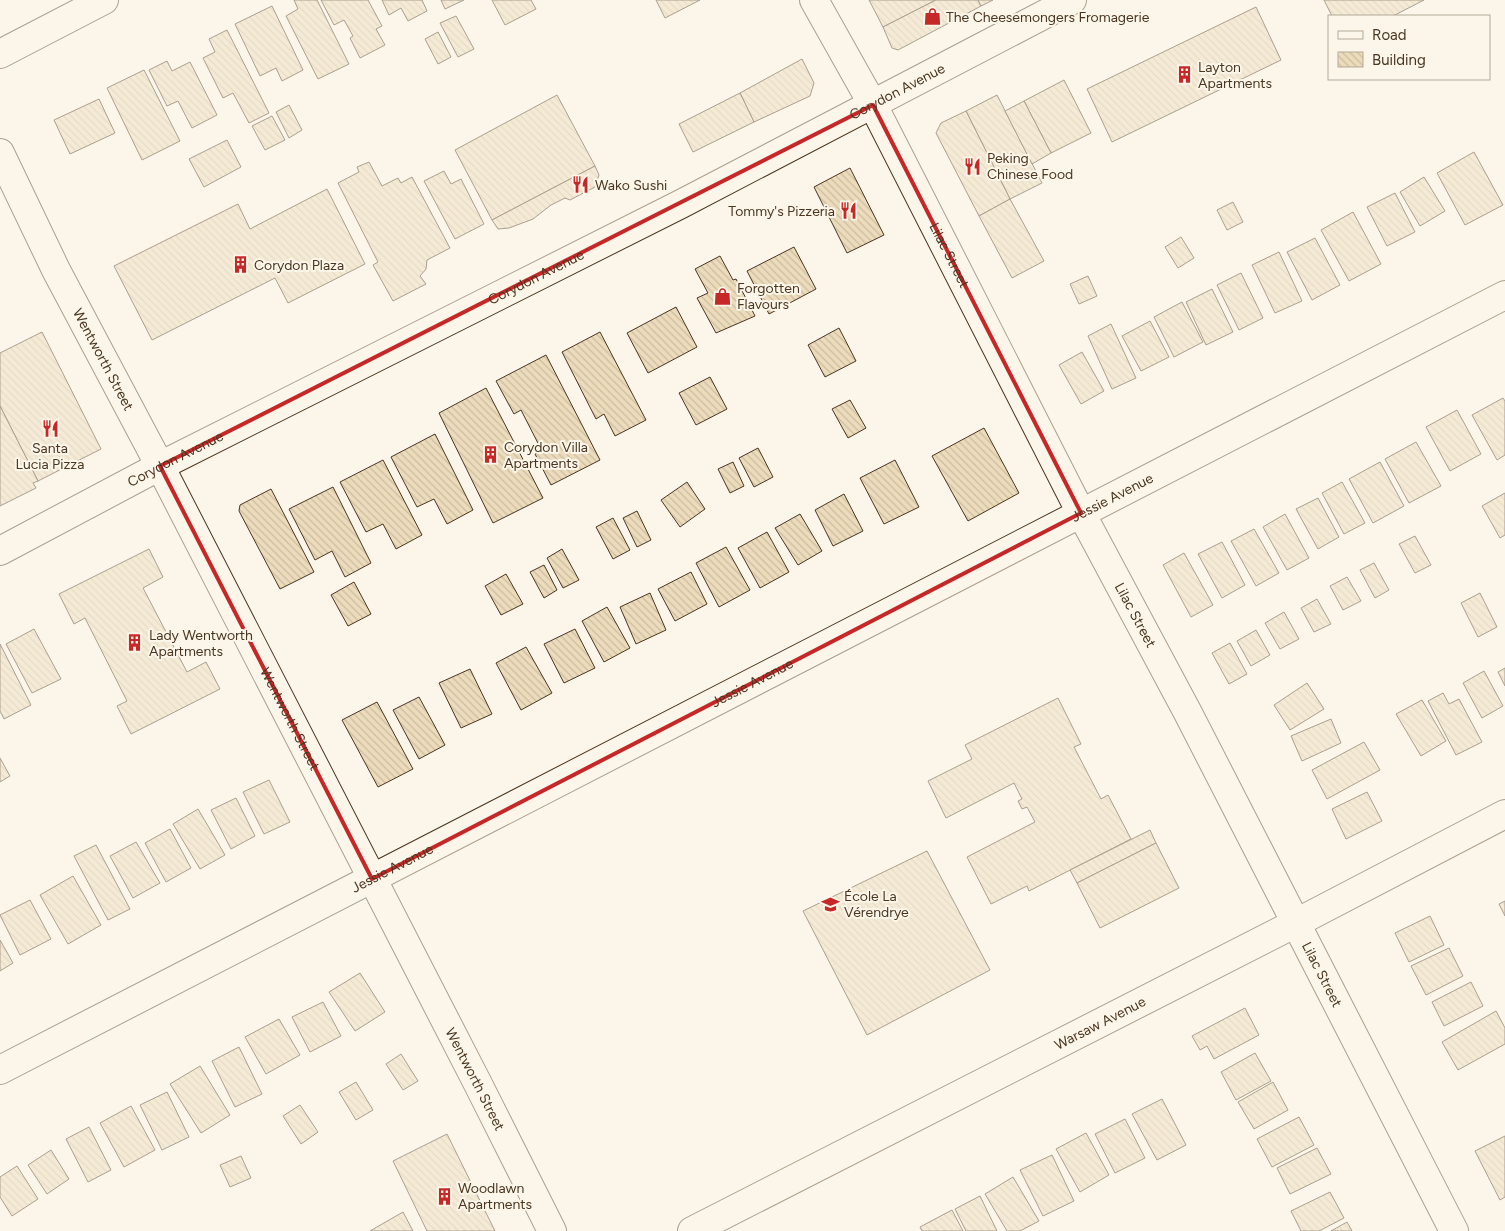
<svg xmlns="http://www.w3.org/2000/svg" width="1505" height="1231" viewBox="0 0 1505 1231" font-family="Figtree,sans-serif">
  <defs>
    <pattern id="building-back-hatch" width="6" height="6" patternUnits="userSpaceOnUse" patternTransform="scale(1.25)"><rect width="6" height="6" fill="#ecdcbc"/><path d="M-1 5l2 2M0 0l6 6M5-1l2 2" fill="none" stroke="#ccbda1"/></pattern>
  </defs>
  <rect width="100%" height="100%" fill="#fbf6e9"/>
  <g fill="url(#building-back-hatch)" stroke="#4a3520">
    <path d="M 294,0 L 317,0 L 349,64 L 318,79 L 286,16 L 298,9 Z"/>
    <path d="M 321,0 L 368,0 L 382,26 L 376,29 L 385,45 L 360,58 L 350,38 L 353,36 L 344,20 L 334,25 Z"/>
    <path d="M 382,0 L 422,0 L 427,11 L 408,21 L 401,8 L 389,15 Z"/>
    <path d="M 441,0 L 464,0 L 445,9 Z"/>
    <path d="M 492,0 L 531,0 L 536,9 L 505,25 Z"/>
    <path d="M 656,0 L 700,0 L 665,18 Z"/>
    <path d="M 869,0 L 936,0 L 883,27 Z"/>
    <path d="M 936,0 L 978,0 L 981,6 L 898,50 L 892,48 L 883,27 Z"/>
    <path d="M 978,0 L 993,0 L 981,6 Z"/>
    <path d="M 1324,0 L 1424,0 L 1393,16 L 1332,16 Z"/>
    <path d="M 272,6 L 303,70 L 282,81 L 276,68 L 260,76 L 235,24 Z"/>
    <path d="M 1256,7 L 1281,60 L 1112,142 L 1087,89 Z"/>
    <path d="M 456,16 L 474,49 L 458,57 L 440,23 Z"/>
    <path d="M 227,30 L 269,113 L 249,123 L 233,93 L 223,98 L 203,58 L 215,52 L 209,39 Z"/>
    <path d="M 438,32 L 451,57 L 438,64 L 425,39 Z"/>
    <path d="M 802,59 L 814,83 L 810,96 L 754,122 L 740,93 Z"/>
    <path d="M 167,61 L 172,71 L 190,62 L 217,115 L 192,128 L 178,101 L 167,106 L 149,70 Z"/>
    <path d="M 144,70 L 180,141 L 142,160 L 107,88 Z"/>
    <path d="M 1064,80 L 1091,133 L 1051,153 L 1024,101 Z"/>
    <path d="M 740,93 L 754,122 L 693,152 L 679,124 Z"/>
    <path d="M 557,95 L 595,166 L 492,220 L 455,150 Z"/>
    <path d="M 997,95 L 1042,183 L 1010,199 L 966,111 Z"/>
    <path d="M 99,99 L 115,133 L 70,154 L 54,120 Z"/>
    <path d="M 1024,101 L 1051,153 L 1032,164 L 1005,111 Z"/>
    <path d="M 289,105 L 302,130 L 289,138 L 276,112 Z"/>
    <path d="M 966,111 L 1010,199 L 979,216 L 936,133 L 941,123 Z"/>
    <path d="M 272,116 L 285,140 L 265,150 L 252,126 Z"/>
    <path d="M 227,140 L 241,167 L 204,187 L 189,159 Z"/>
    <path d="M 1474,152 L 1503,205 L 1465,225 L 1437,173 Z"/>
    <path d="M 369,162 L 382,186 L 398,178 L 401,183 L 412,177 L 450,248 L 427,260 L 426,269 L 420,276 L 426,284 L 393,301 L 373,265 L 378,262 L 338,183 L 359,172 L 357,167 Z"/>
    <path d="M 595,166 L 599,175 L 595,187 L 570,200 L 565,198 L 551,205 L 533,219 L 509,228 L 498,229 L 492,220 Z"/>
    <path d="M 850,168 L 884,235 L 847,253 L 814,187 Z"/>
    <path d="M 444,171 L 451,184 L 461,179 L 484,224 L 455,239 L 424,181 Z"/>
    <path d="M 1424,177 L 1445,211 L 1420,226 L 1400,192 Z"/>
    <path d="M 327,189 L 365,264 L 288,303 L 275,278 L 152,340 L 114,266 L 238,204 L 250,229 Z"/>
    <path d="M 1395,193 L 1415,232 L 1387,246 L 1367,207 Z"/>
    <path d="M 1010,199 L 1044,261 L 1012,278 L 979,216 Z"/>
    <path d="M 1233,202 L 1243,222 L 1227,230 L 1217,210 Z"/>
    <path d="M 1353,212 L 1381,264 L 1349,281 L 1321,230 Z"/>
    <path d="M 1181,237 L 1194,258 L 1178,268 L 1165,247 Z"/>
    <path d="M 1315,238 L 1340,285 L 1312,300 L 1287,252 Z"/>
    <path d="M 794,247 L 816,289 L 769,314 L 747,271 Z"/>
    <path d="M 1279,252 L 1302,301 L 1275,313 L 1252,265 Z"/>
    <path d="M 720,256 L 733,280 L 736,279 L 755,316 L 716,333 L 697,298 L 708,293 L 695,269 Z"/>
    <path d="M 1241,273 L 1263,318 L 1239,330 L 1217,285 Z"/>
    <path d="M 1088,276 L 1097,296 L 1079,304 L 1070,284 Z"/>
    <path d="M 1212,289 L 1233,332 L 1206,345 L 1186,302 Z"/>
    <path d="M 1182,302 L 1203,342 L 1174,357 L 1154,317 Z"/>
    <path d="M 676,307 L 697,347 L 648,373 L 627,333 Z"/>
    <path d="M 1150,321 L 1169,357 L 1141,371 L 1122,336 Z"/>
    <path d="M 1111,324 L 1136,378 L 1112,389 L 1088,336 Z"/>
    <path d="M 839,328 L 856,361 L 825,377 L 808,345 Z"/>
    <path d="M 42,332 L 101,449 L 38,481 L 0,406 L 0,353 Z"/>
    <path d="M 600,332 L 646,420 L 615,436 L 604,414 L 596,419 L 562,352 Z"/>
    <path d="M 1082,352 L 1104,391 L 1081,404 L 1059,365 Z"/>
    <path d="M 546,355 L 600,460 L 551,485 L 535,454 L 542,451 L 521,410 L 514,414 L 496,381 Z"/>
    <path d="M 710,377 L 727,409 L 696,425 L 679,393 Z"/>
    <path d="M 486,388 L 543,498 L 493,523 L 439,413 Z"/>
    <path d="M 1503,398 L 1505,401 L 1505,455 L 1497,460 L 1472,415 Z"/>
    <path d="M 850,400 L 866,428 L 848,438 L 832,409 Z"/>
    <path d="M 0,406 L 38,481 L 33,483 L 36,488 L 0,506 Z"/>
    <path d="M 1457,410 L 1481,454 L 1450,471 L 1426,427 Z"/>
    <path d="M 984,428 L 1019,493 L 968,521 L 932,456 Z"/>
    <path d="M 435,434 L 473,510 L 447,524 L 434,499 L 417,507 L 391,457 Z"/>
    <path d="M 1416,442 L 1441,486 L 1409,503 L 1385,459 Z"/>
    <path d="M 758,448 L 773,477 L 754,487 L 739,458 Z"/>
    <path d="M 383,460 L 422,535 L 396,549 L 383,524 L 366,532 L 340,482 Z"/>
    <path d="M 895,460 L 919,507 L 884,524 L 860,478 Z"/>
    <path d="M 733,462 L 744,486 L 730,493 L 718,469 Z"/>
    <path d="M 1380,462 L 1404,506 L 1373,523 L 1349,479 Z"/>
    <path d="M 687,482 L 705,509 L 680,527 L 661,500 Z"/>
    <path d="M 1342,482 L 1365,523 L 1344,534 L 1322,493 Z"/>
    <path d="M 333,487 L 371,563 L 345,577 L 332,551 L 315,560 L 289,509 Z"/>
    <path d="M 271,489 L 314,572 L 280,589 L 239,511 L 240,505 Z"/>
    <path d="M 1505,493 L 1505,535 L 1500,538 L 1482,506 Z"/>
    <path d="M 844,494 L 863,531 L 833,546 L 815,510 Z"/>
    <path d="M 1318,498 L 1339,537 L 1318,549 L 1296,509 Z"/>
    <path d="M 637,511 L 651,540 L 637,547 L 623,518 Z"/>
    <path d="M 800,514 L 822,551 L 798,565 L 775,528 Z"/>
    <path d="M 1285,514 L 1309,558 L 1287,570 L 1263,527 Z"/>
    <path d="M 613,518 L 630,550 L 613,559 L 596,527 Z"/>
    <path d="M 1254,529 L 1279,573 L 1256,586 L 1231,541 Z"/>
    <path d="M 767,532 L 789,572 L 760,588 L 738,548 Z"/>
    <path d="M 1415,536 L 1431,565 L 1415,573 L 1399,544 Z"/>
    <path d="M 1222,542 L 1245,585 L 1222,598 L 1198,554 Z"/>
    <path d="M 726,547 L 750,590 L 719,607 L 696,563 Z"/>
    <path d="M 149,549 L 163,577 L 143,588 L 187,672 L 206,662 L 220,689 L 131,734 L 117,706 L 127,701 L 85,618 L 74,624 L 59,594 Z"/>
    <path d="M 562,549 L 579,580 L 563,588 L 547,558 Z"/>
    <path d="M 1184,553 L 1213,605 L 1191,617 L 1163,565 Z"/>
    <path d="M 1374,563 L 1389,590 L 1375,598 L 1360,570 Z"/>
    <path d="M 544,565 L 557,590 L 544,598 L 530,572 Z"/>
    <path d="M 691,572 L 707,604 L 675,621 L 658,589 Z"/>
    <path d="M 506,574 L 523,604 L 501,615 L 485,586 Z"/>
    <path d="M 1347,577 L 1361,601 L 1343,610 L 1330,586 Z"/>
    <path d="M 354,582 L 371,614 L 348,626 L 331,595 Z"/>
    <path d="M 650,593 L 666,630 L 636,644 L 620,607 Z"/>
    <path d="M 1480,593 L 1497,627 L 1478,637 L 1461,603 Z"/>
    <path d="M 1317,599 L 1331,624 L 1314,632 L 1301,608 Z"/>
    <path d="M 607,607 L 630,648 L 604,662 L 582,621 Z"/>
    <path d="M 1284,612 L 1299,639 L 1280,649 L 1265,623 Z"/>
    <path d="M 34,629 L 61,679 L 32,693 L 6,644 Z"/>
    <path d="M 575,629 L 595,668 L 564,683 L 544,644 Z"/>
    <path d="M 1256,630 L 1270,655 L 1251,666 L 1237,641 Z"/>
    <path d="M 1230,643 L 1247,674 L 1229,684 L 1212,653 Z"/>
    <path d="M 0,644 L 31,705 L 4,719 L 0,711 Z"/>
    <path d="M 526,647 L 552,693 L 521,710 L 496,663 Z"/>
    <path d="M 1505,668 L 1505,686 L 1498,672 Z"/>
    <path d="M 470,669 L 492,714 L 461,728 L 439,683 Z"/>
    <path d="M 1484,671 L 1503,706 L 1482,718 L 1463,683 Z"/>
    <path d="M 1307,683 L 1324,709 L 1290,730 L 1274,705 Z"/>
    <path d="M 1443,693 L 1449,704 L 1459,699 L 1482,742 L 1456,755 L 1428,701 Z"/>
    <path d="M 419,697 L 445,745 L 419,759 L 393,710 Z"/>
    <path d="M 1058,698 L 1081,744 L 1074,747 L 1101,799 L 1108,795 L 1131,839 L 1029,891 L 1027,886 L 991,904 L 967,857 L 1035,822 L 1027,807 L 1022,809 L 1018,801 L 1022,799 L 1014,783 L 946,818 L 928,781 L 972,759 L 965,745 Z"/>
    <path d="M 1422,700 L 1446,741 L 1421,756 L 1396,714 Z"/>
    <path d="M 377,702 L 413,769 L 378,787 L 342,720 Z"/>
    <path d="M 1331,719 L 1341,743 L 1302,761 L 1291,736 Z"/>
    <path d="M 1364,742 L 1380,770 L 1327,799 L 1312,770 Z"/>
    <path d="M 0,758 L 10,776 L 0,782 Z"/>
    <path d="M 269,780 L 290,822 L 264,834 L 243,792 Z"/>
    <path d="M 1367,792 L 1382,821 L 1346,839 L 1332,809 Z"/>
    <path d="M 236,798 L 255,836 L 231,849 L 211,810 Z"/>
    <path d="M 198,809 L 225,855 L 200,869 L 173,824 Z"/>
    <path d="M 170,829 L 191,868 L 166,882 L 145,843 Z"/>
    <path d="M 1150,830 L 1156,843 L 1077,883 L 1070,870 Z"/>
    <path d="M 136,842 L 160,883 L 133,898 L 110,856 Z"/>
    <path d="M 1156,843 L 1179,888 L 1100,928 L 1077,883 Z"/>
    <path d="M 96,845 L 130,909 L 108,920 L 74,856 Z"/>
    <path d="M 927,851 L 990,970 L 867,1035 L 803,911 Z"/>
    <path d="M 73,876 L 101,925 L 68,944 L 40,895 Z"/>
    <path d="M 30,900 L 51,939 L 20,955 L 0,915 Z"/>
    <path d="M 1505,901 L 1505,916 L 1499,904 Z"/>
    <path d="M 1430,916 L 1444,945 L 1409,962 L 1395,933 Z"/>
    <path d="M 0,940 L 13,963 L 0,971 Z"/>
    <path d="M 1449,948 L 1463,976 L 1426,995 L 1411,966 Z"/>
    <path d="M 360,973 L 385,1012 L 355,1031 L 329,992 Z"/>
    <path d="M 1471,982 L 1483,1006 L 1444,1026 L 1432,1002 Z"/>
    <path d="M 323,1002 L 341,1036 L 310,1052 L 292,1017 Z"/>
    <path d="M 1245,1008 L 1259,1035 L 1214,1059 L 1207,1046 L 1200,1050 L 1192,1036 Z"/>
    <path d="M 1496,1011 L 1505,1028 L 1505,1044 L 1458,1070 L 1442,1042 Z"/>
    <path d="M 279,1019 L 300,1055 L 266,1074 L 245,1037 Z"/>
    <path d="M 239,1047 L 262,1094 L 235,1107 L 212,1061 Z"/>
    <path d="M 1255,1053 L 1271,1081 L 1236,1100 L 1221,1072 Z"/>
    <path d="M 401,1054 L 418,1081 L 403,1090 L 386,1064 Z"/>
    <path d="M 200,1066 L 230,1115 L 201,1133 L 170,1084 Z"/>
    <path d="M 356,1082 L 373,1110 L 356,1120 L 339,1092 Z"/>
    <path d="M 1273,1082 L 1288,1110 L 1254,1129 L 1238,1102 Z"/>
    <path d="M 167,1092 L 189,1137 L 162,1150 L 140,1105 Z"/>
    <path d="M 1162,1099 L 1186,1145 L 1157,1160 L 1132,1114 Z"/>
    <path d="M 300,1105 L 318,1132 L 301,1144 L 283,1116 Z"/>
    <path d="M 131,1106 L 155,1150 L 124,1167 L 100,1123 Z"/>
    <path d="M 1299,1117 L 1314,1145 L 1272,1167 L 1257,1139 Z"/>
    <path d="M 1125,1119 L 1145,1158 L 1115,1173 L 1095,1134 Z"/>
    <path d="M 89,1127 L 111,1170 L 88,1182 L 66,1139 Z"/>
    <path d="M 1086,1133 L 1109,1175 L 1080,1192 L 1056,1149 Z"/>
    <path d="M 447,1134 L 495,1231 L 427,1231 L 393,1161 Z"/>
    <path d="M 1505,1136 L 1505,1197 L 1500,1200 L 1475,1151 Z"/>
    <path d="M 1317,1148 L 1331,1174 L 1290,1194 L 1277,1168 Z"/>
    <path d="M 51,1150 L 69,1179 L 47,1194 L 28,1165 Z"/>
    <path d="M 1052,1155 L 1074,1201 L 1043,1216 L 1020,1170 Z"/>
    <path d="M 241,1156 L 251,1178 L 230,1187 L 220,1165 Z"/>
    <path d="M 17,1166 L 38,1199 L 12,1216 L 0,1197 L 0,1177 Z"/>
    <path d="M 1013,1177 L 1039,1221 L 1020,1231 L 1007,1231 L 985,1194 Z"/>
    <path d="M 1330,1192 L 1344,1218 L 1319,1231 L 1301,1231 L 1291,1211 Z"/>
    <path d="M 980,1196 L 997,1231 L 966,1231 L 955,1209 Z"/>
    <path d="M 952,1210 L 963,1231 L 922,1231 L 920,1227 Z"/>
    <path d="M 403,1212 L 413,1231 L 370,1231 Z"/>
    <path d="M 1347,1222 L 1352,1231 L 1331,1231 Z"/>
  </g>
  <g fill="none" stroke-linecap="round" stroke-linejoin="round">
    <defs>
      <g id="minor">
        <path d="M 0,54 L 104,0"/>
        <path id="s1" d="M 0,153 L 56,270 L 160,466 L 478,1084 L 552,1231"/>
        <path id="s2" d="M 0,1070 L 1505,295"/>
        <path id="s3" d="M 692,1231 L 1296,923 L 1505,814"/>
      </g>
      <g id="tertiary">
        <path id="s4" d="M 814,0 L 873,105 L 1081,513 L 1188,713 L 1454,1231"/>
      </g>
      <g id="secondary">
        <path id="s5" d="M 0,551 L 160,466 L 681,204 L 1072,0"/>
      </g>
    </defs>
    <use href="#minor" stroke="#4a3520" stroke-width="30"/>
    <use href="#tertiary" stroke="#4a3520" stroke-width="30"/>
    <use href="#secondary" stroke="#4a3520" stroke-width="30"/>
    <use href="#minor" stroke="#fbf6e9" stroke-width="28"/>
    <use href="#tertiary" stroke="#fbf6e9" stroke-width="28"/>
    <use href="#secondary" stroke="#fbf6e9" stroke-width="28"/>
  </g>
  <path d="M0 0H1505V1231H0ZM 873,105 L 1081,513 L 372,879 L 160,466 Z" fill="#fbf6e9" fill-opacity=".55" fill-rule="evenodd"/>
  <path fill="none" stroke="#c62828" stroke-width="4" stroke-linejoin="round" d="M 873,105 L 1081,513 L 372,879 L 160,466 Z"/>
  <defs>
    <symbol id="shop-bare" viewBox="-9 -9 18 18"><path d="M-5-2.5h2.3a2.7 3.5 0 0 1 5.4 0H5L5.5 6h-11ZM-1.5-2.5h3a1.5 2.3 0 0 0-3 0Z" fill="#c62828" stroke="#fbf6e9" stroke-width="2.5" paint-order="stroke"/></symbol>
    <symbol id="building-bare" viewBox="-9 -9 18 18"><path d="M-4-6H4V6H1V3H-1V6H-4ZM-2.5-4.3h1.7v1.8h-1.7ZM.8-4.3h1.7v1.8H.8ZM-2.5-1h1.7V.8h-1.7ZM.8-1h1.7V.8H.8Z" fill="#c62828" stroke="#fbf6e9" stroke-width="2.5" paint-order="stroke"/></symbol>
    <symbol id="restaurant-bare" viewBox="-9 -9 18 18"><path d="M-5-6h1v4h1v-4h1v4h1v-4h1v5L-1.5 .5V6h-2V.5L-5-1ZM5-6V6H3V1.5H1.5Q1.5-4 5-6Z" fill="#c62828" stroke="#fbf6e9" stroke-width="2.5" paint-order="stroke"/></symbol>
    <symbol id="school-bare" viewBox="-9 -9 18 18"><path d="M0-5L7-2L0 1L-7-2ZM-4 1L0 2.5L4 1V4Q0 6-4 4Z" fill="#c62828" stroke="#fbf6e9" stroke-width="2.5" paint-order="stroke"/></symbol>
  </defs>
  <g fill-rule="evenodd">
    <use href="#shop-bare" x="920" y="4" width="25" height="25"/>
    <use href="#building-bare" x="1172" y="62" width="25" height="25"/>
    <use href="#restaurant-bare" x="960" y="154" width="25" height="25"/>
    <use href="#restaurant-bare" x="568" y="172" width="25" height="25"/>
    <use href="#restaurant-bare" x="836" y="198" width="25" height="25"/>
    <use href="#building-bare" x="228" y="252" width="25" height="25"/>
    <use href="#shop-bare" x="710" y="284" width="25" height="25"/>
    <use href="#restaurant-bare" x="38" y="416" width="25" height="25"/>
    <use href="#building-bare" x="478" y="442" width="25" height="25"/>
    <use href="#building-bare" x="122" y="630" width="25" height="25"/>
    <use href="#school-bare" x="818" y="892" width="25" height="25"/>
    <use href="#building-bare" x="432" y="1184" width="25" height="25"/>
  </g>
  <g text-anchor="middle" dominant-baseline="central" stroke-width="4" stroke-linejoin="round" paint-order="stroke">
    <g font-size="14" fill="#4a3520" stroke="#fbf6e9" text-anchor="start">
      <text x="946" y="17">The Cheesemongers Fromagerie</text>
      <text x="1198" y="67">Layton<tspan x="1198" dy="16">Apartments</tspan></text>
      <text x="987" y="158">Peking<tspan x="987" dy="16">Chinese Food</tspan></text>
      <text x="595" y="185">Wako Sushi</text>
      <text x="835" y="211" text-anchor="end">Tommy's Pizzeria</text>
      <text x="254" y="265">Corydon Plaza</text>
      <text x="737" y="288">Forgotten<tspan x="737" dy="16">Flavours</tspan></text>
      <text x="504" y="447">Corydon Villa<tspan x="504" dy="16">Apartments</tspan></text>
      <text x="50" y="448" text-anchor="middle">Santa<tspan x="50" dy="16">Lucia Pizza</tspan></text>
      <text x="149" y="635">Lady Wentworth<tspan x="149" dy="16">Apartments</tspan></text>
      <text x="844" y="896">École La<tspan x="844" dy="16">Vérendrye</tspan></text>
      <text x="458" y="1188">Woodlawn<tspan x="458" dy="16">Apartments</tspan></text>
    </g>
    <g font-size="14" fill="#4a3520" stroke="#fbf6e9">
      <text stroke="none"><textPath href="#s5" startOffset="1008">Corydon Avenue</textPath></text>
      <text stroke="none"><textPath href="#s4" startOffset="289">Lilac Street</textPath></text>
      <text stroke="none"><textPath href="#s5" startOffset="602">Corydon Avenue</textPath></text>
      <text stroke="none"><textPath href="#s1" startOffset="231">Wentworth Street</textPath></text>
      <text stroke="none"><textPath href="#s5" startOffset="198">Corydon Avenue</textPath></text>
      <text stroke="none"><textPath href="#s2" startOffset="1251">Jessie Avenue</textPath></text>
      <text stroke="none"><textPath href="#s4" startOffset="694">Lilac Street</textPath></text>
      <text stroke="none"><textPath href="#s2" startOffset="846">Jessie Avenue</textPath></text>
      <text stroke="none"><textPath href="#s1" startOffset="636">Wentworth Street</textPath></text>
      <text stroke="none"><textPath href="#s2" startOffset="441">Jessie Avenue</textPath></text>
      <text stroke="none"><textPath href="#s4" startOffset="1099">Lilac Street</textPath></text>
      <text stroke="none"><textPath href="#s3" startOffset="458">Warsaw Avenue</textPath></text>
      <text stroke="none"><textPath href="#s1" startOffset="1041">Wentworth Street</textPath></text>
    </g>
  </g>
  <rect x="1328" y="15" width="162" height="65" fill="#fbf6e9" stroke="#b4a999"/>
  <rect x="1338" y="31" width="25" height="8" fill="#fbf6e9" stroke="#b4a999"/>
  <text x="1372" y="40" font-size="15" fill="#4a3520">Road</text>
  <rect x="1338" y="52" width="25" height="15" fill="url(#building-back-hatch)" stroke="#b4a999"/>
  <text x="1372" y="65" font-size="15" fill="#4a3520">Building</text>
</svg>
